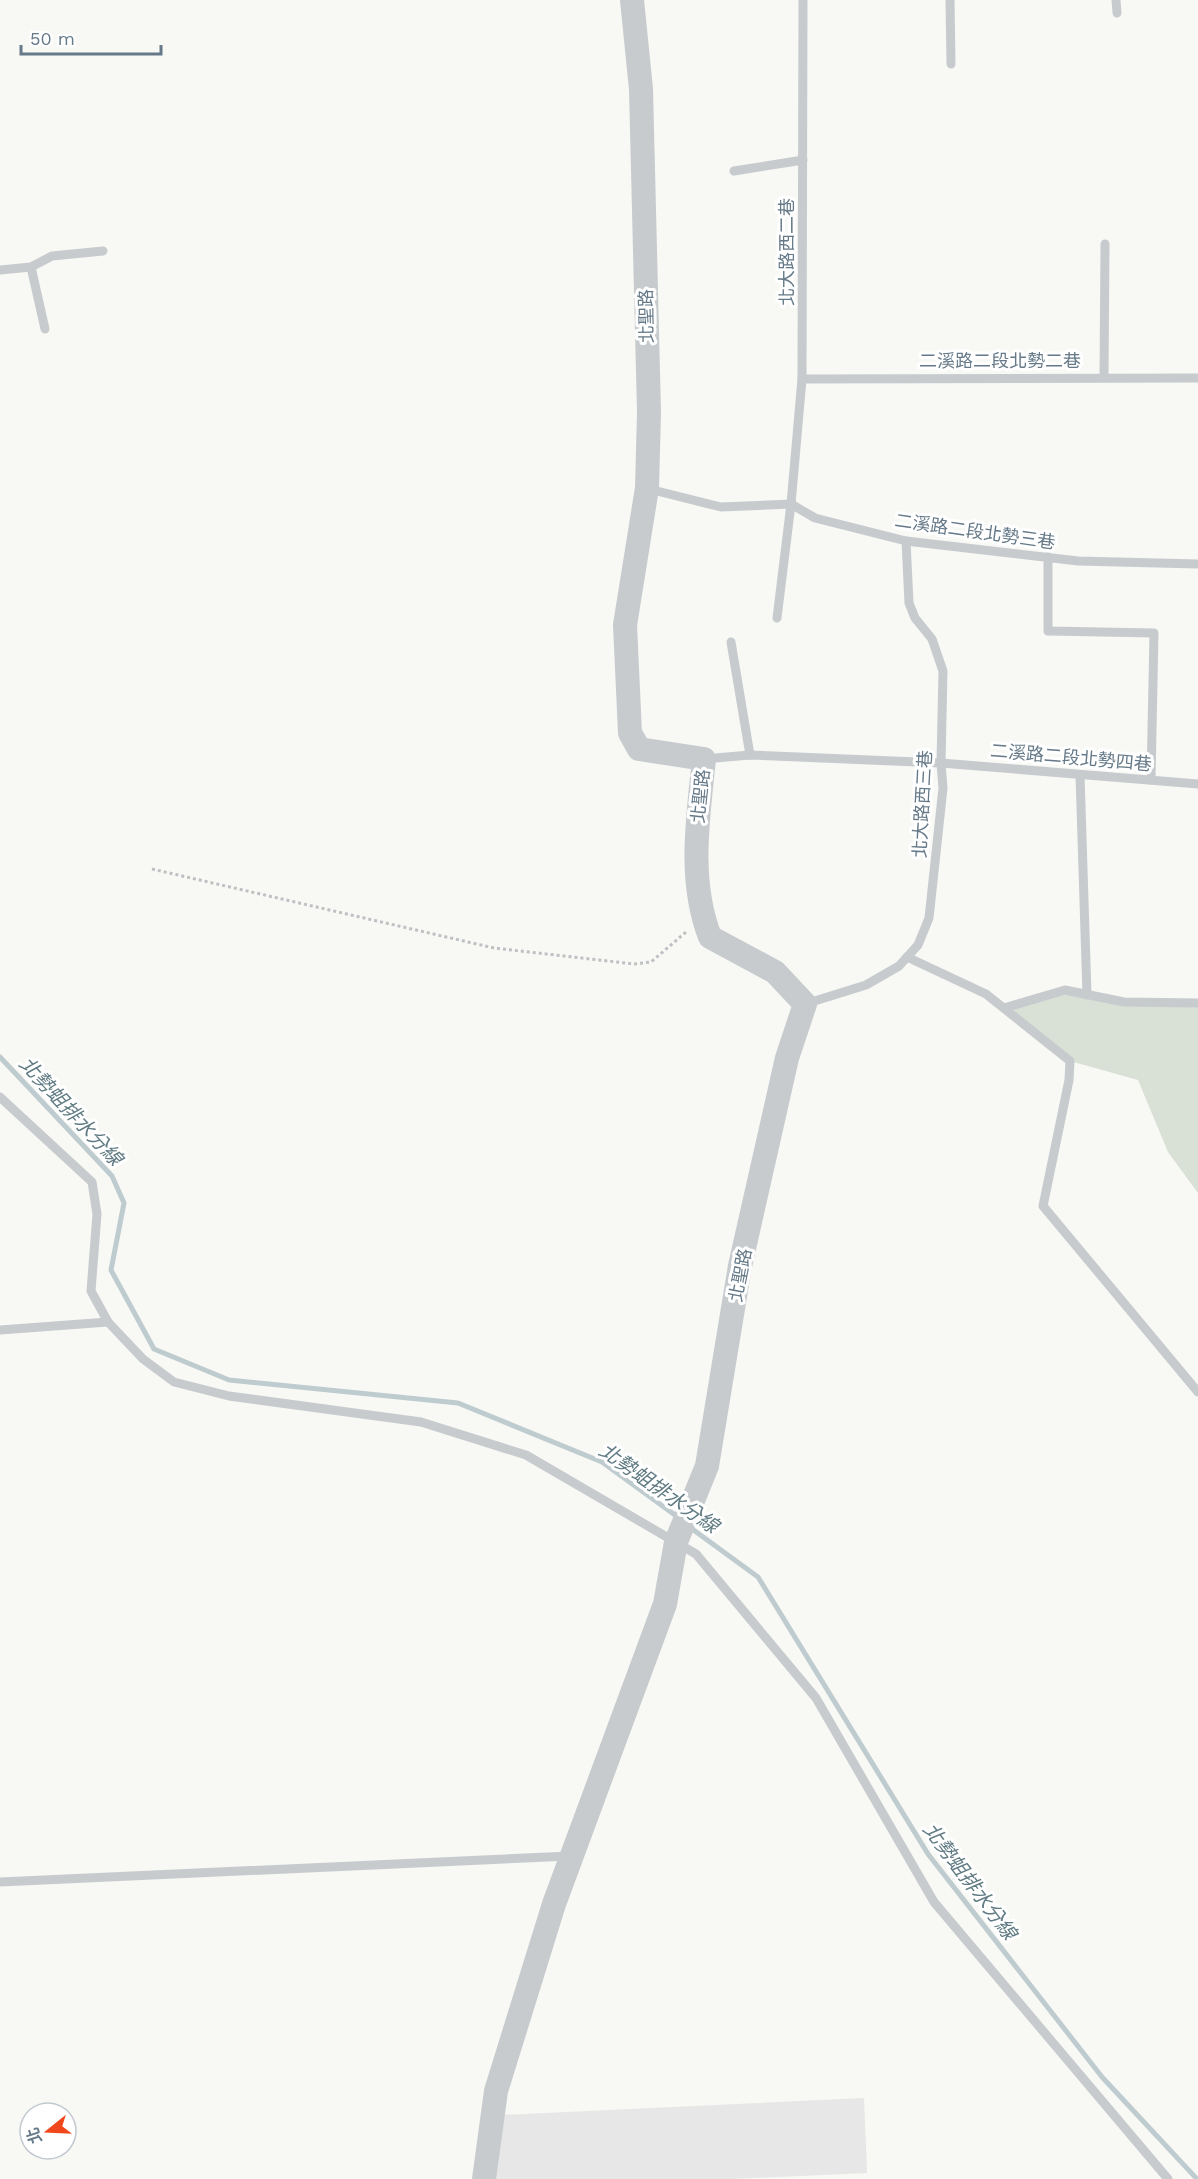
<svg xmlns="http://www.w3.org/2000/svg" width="1198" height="2179" viewBox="0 0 1198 2179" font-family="'Work Sans','Noto Sans TC',sans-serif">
  <rect width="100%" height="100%" fill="#f8f8f5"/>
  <path fill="#e6e7e6" d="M 864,2098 L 867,2173 L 733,2179 L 496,2179 L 500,2115 Z"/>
  <path fill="#d9e0d5" d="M 1065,990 L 1124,1002 L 1198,1003 L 1198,1193 L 1168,1152 L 1138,1080 L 1070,1061 L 1004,1008 Z"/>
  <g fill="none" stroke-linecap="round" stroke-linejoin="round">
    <g stroke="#becbcf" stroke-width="5">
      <path d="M 0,1057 L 112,1176 L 124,1203 L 111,1270 L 154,1349 L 229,1380 L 458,1403 L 602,1462 L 679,1518"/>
      <path d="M 688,1526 L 758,1577 L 928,1854 L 1102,2077 L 1197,2179"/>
    </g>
    <path stroke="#bec1c3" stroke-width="3" stroke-dasharray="3 3" stroke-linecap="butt" d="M 152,869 L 494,948 L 634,964 L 651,962 L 686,932"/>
    <g stroke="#c7cbce" stroke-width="9">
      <path d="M 950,0 L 951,64"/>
      <path d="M 1116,0 L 1117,13"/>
      <path d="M 734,171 L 803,160"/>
      <path d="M 31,267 L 45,329"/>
      <path d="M 0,270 L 31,267 L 52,256 L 103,251"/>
      <path d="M 1104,377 L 1105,244"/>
      <path d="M 802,379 L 1198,378"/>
      <path d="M 649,489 L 721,507 L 791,504 L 815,518 L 906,541 L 1078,561 L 1198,564"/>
      <path d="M 1048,557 L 1048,631 L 1154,633 L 1151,780"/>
      <path d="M 777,618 L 791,504 L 802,379 L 803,0"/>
      <path d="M 731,642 L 750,755"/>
      <path d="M 704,759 L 750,755 L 941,763 L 1198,784"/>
      <path d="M 1080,775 L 1087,995"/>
      <path d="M 907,957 L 986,994 L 1070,1061 L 1069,1080 L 1043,1206 L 1198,1392"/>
      <path d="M 805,1004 L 866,985 L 899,966 L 918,945 L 929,918 L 943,788 L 941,763 L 943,671 L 932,639 L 915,618 L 909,603 L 906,541"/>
      <path d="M 1004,1008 L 1065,990 L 1124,1002 L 1198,1003"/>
      <path d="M 0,1097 L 92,1182 L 97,1214 L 91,1291 L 108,1322 L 143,1359 L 174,1382 L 229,1396 L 421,1422 L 526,1455 L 696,1554 L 816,1698 L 934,1902 L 1168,2179"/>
      <path d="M 0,1330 L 108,1322"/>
      <path d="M 0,1882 L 570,1856"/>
    </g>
    <path stroke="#c7cbce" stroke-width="24" d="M 484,2179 L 496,2091 L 554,1904 L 665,1604 L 676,1542 L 707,1466 L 740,1266 L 787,1058 L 805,1004 L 775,972 L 710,937 C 688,880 698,818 704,759 L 639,749 L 630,733 L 625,625 L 647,488 L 649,412 L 641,89 L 632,0"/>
  </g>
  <g text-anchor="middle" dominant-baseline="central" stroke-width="6" stroke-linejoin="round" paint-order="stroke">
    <g font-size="18" fill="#657988" stroke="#fff">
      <text transform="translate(786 252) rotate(-90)">北大路西二巷</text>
      <text transform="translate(646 316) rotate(-91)">北聖路</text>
      <text x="1000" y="360">二溪路二段北勢二巷</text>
      <text transform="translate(975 531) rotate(8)">二溪路二段北勢三巷</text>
      <text transform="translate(1071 757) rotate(5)">二溪路二段北勢四巷</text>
      <text transform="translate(700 796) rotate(-84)">北聖路</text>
      <text transform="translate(922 804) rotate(-87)">北大路西三巷</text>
      <text transform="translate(740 1275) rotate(-79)">北聖路</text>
    </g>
    <g font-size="20" font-style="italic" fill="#607b83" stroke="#fff">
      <text transform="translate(71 1111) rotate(47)">北勢蛆排水分線</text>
      <text transform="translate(659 1488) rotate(35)">北勢蛆排水分線</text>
      <text transform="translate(970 1881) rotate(53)">北勢蛆排水分線</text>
    </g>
  </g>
  <g transform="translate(48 2131) rotate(252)"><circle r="28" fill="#ffffff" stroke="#c1c9cf" stroke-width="1.5"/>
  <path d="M0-4.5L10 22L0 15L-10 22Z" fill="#f0471c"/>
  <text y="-9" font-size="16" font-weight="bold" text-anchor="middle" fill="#657988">北</text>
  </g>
  <path d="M21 45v9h140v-9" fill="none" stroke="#657988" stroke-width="3"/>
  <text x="30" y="45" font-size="18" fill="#657988" stroke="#ffffff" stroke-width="4.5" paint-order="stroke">50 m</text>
</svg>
